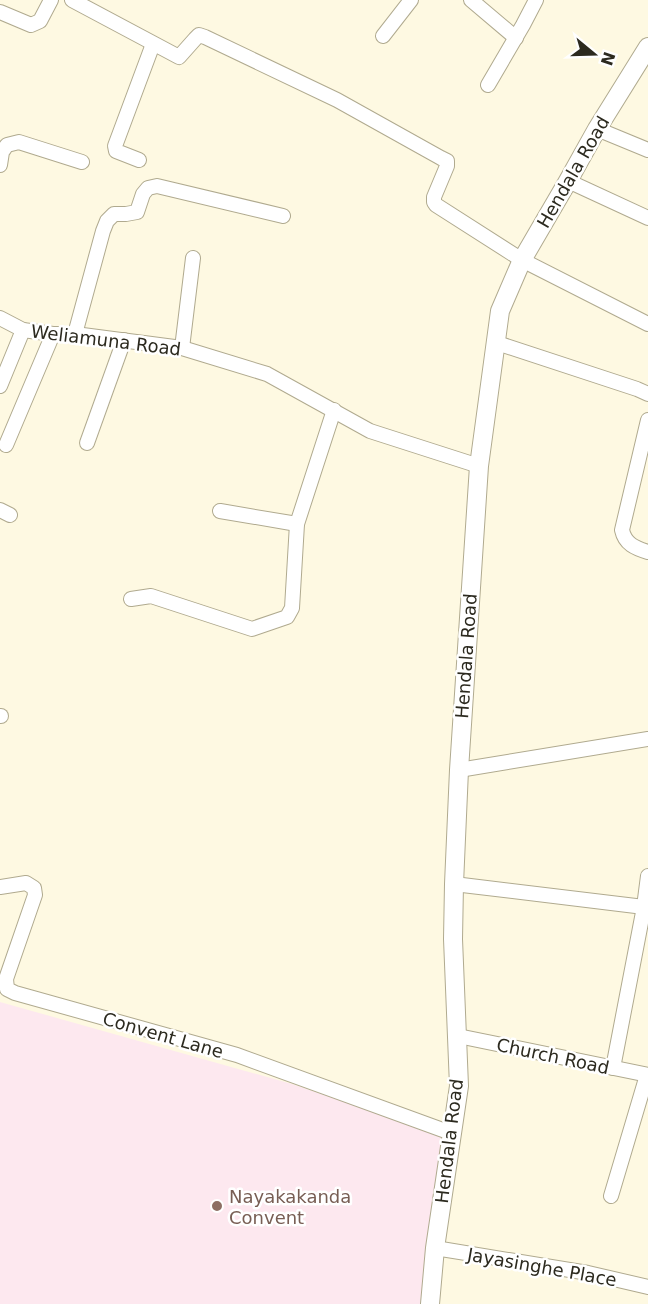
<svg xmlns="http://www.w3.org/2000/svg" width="648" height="1304" viewBox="0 0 648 1304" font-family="'DejaVu Sans',sans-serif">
  <rect width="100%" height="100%" fill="#fef9e2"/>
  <path fill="#fde8ef" d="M 0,1002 L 292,1084 L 443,1136 L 422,1304 L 0,1304 Z"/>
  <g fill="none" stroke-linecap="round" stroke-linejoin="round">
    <defs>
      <g id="minor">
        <path d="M 72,0 L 179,57 L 195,39 L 199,35 L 205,37 L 337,100 L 441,158 L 447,161 L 447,166 L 434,197 L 434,202 L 436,205 L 522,260 L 648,324"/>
        <path d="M 471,0 L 516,38"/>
        <path d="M 0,12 L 31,25 L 40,21 L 51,0"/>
        <path d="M 383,36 L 411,0"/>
        <path d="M 488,85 L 523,25 L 536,0"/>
        <path d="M 597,129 L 648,150"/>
        <path d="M 139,160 L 116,151 L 115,146 L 153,44"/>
        <path d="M 0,165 L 2,152 L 7,145 L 19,142 L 82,162"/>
        <path d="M 568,181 L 648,218"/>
        <path d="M 0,318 L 23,330 L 53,334 L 75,334 L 182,348 L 267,374 L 370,431 L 479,466"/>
        <path d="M 75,334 L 103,231 L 107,221 L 114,214 L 126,214 L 137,212 L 143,194 L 148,188 L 157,186 L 283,216"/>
        <path d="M 497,343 L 637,389 L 648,394"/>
        <path d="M 182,348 L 193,258"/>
        <path d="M 0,386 L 23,330"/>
        <path d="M 648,420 L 622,530 C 625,544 635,548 648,552"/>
        <path d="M 87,443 L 124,340"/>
        <path d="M 6,445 L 53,334"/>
        <path d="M 0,510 L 10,515"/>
        <path d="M 220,511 L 297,524"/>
        <path d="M 131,599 L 151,596 L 252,629 L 287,617 L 292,608 L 297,524 L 334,410"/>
        <path d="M 0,716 L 1,716"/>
        <path d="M 459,770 L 648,739"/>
        <path d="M 454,884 L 644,907"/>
        <path d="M 0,887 L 26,883 L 34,888 L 35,895 L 6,979 L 7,989 L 15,993 L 237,1055 L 451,1133"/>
        <path d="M 458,1036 L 648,1075"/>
        <path d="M 613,1068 L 644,907 L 648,876"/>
        <path d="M 611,1196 L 647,1075"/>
        <path d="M 435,1248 L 588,1273 L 648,1287"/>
      </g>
      <path id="major" d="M 430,1304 L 435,1248 L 459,1086 L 453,939 L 454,884 L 459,770 L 479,466 L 500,311 L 522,260 L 568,181 L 597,129 L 648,47"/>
    </defs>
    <use href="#minor" stroke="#b0aa8f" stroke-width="16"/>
    <use href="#major" stroke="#b0aa8f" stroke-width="20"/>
    <use href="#minor" stroke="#fff" stroke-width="14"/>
    <use href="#major" stroke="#fff" stroke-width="18"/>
  </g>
  <circle fill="#8d6e63" stroke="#fff" stroke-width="2" cx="217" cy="1206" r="6"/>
  <g text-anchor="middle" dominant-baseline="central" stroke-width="5" stroke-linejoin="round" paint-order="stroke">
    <g font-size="18" fill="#2c2a1f" stroke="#fff">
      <text transform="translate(573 172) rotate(-60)">Hendala Road</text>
      <text transform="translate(106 340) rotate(7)">Weliamuna Road</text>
      <text transform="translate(466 656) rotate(-86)">Hendala Road</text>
      <text transform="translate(163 1035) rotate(16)">Convent Lane</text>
      <text transform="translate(553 1056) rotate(12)">Church Road</text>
      <text transform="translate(449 1141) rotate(-83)">Hendala Road</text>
      <text transform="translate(542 1267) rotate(10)">Jayasinghe Place</text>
    </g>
    <g font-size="18" fill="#785e54" stroke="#fff" text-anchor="start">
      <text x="229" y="1196">Nayakakanda<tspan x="229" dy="21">Convent</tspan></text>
    </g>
  </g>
  <g transform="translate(594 54) rotate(109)" stroke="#ffffff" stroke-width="4.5" paint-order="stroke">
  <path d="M0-4.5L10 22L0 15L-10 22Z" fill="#2c2a1f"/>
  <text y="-9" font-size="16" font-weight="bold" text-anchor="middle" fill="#2c2a1f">N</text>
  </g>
</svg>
